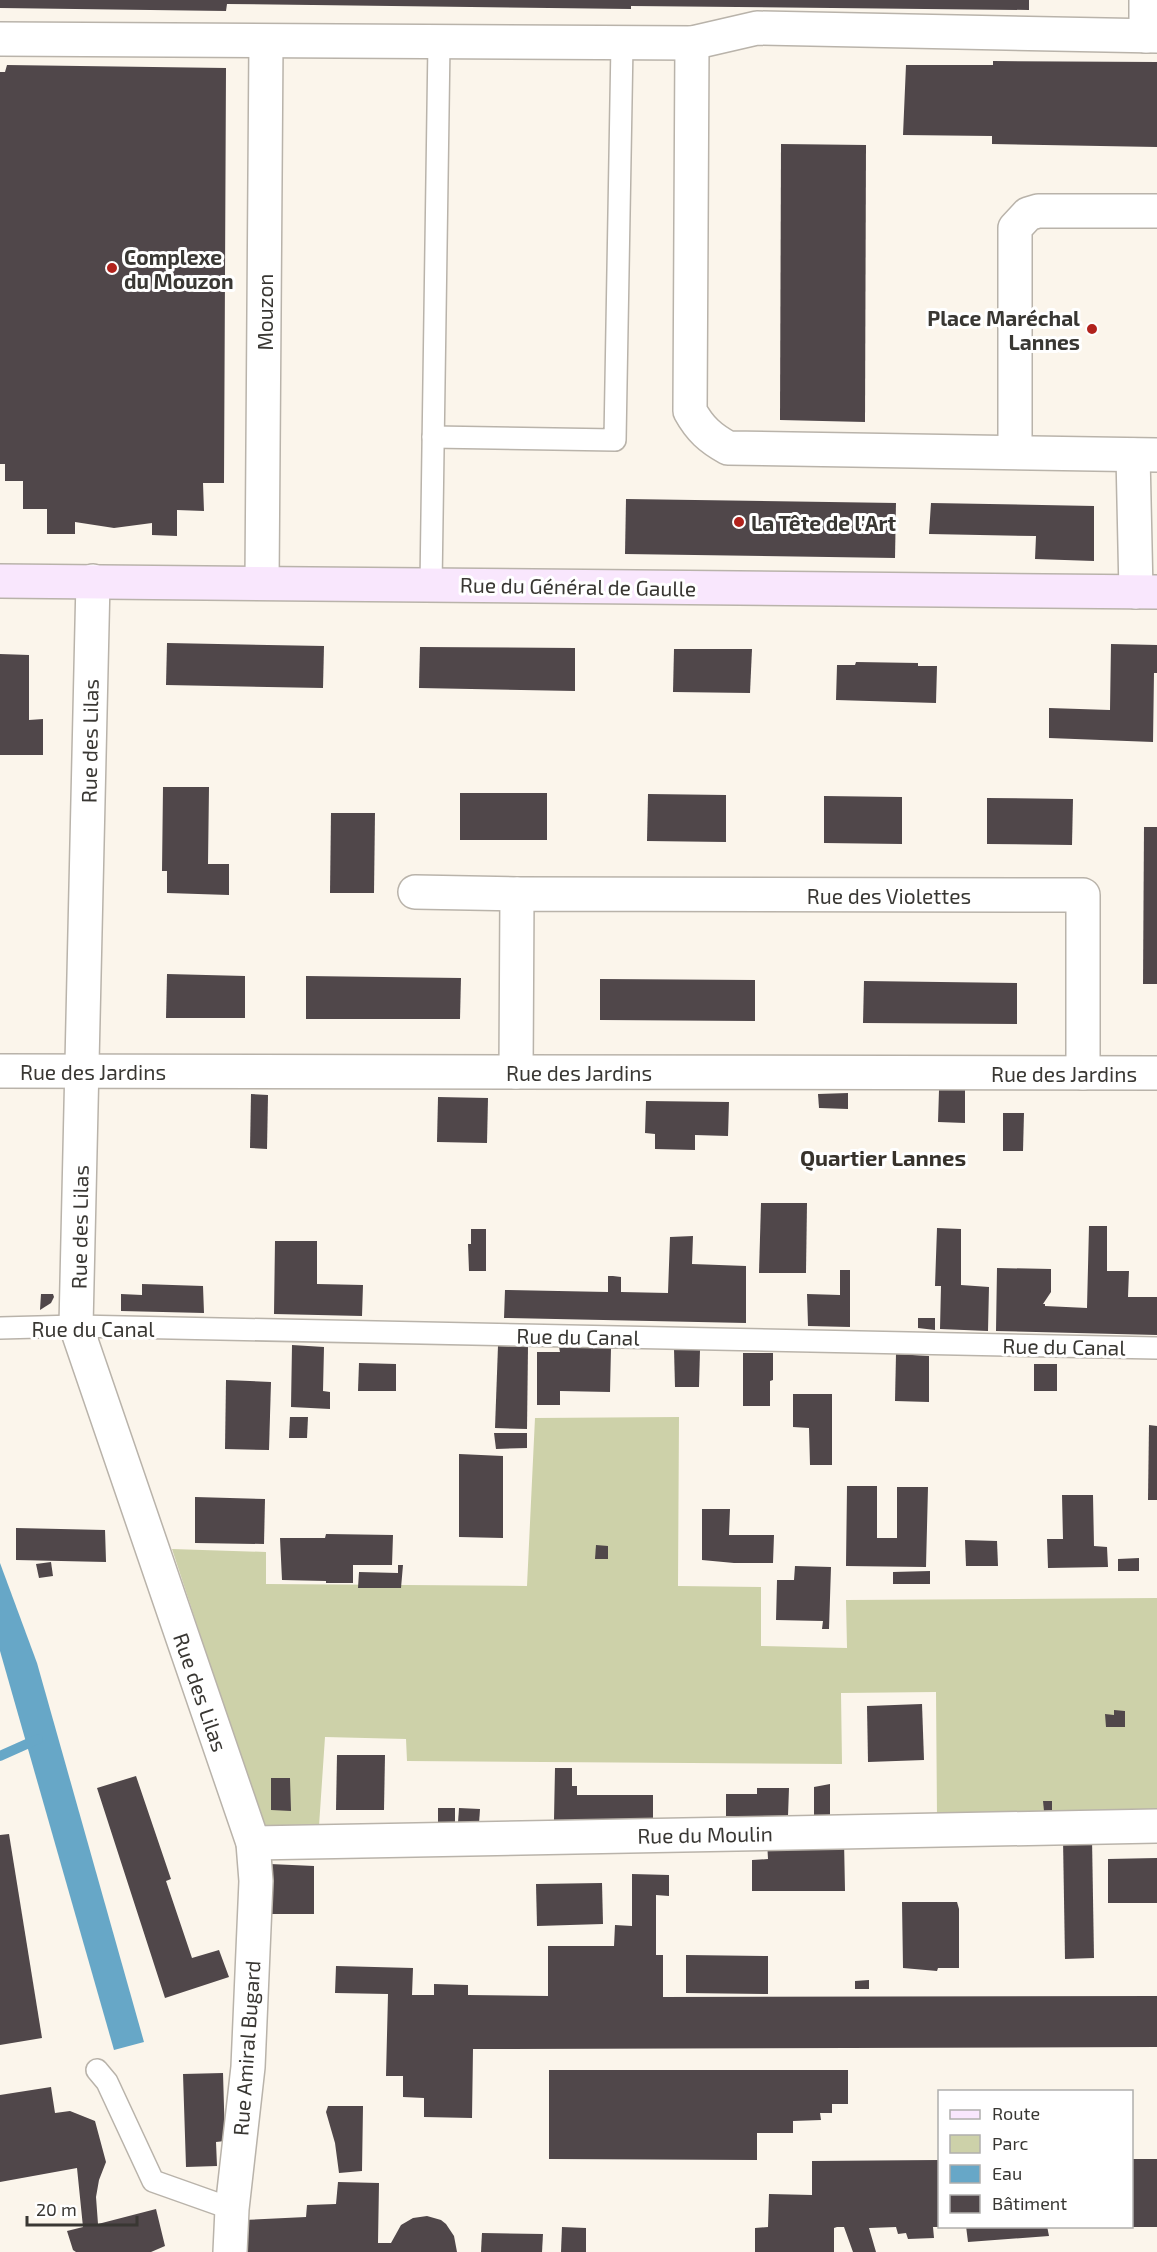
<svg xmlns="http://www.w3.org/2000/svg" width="1157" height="2252" viewBox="0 0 1157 2252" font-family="'Exo 2',sans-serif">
  <rect width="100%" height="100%" fill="#fbf5eb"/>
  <path fill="#cdd1a9" d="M 679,1417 L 678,1586 L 761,1587 L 761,1646 L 847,1648 L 846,1600 L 1157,1598 L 1157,1813 L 937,1817 L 936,1692 L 841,1693 L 842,1764 L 407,1761 L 406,1739 L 325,1737 L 319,1826 L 264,1829 L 172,1549 L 266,1552 L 266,1584 L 527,1586 L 535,1418 Z"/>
  <path fill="#67a7c7" d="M 0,1563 L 37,1663 L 144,2042 L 114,2050 L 0,1651 Z"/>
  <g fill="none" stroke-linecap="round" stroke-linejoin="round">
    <path stroke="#67a7c7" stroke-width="10" d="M 0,1756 L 38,1739"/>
  </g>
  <g fill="#50474a">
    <path d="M 0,0 L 1029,0 L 1029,10 L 631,6 L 631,9 L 227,4 L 226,11 L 0,8 Z"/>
    <path d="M 993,61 L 1157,62 L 1157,147 L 992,144 L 992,136 L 903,135 L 906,65 L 993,65 Z"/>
    <path d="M 7,65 L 226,68 L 224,483 L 203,483 L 204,511 L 177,510 L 177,536 L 152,535 L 152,523 L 114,528 L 75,522 L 75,534 L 47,534 L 47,509 L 23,509 L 23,481 L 5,481 L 5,464 L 0,464 L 0,72 L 5,72 Z"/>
    <path d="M 781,144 L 866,145 L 865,422 L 780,420 Z"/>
    <path d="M 626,499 L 896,503 L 895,558 L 625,554 Z"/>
    <path d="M 931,503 L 1094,506 L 1094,561 L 1035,559 L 1036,536 L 929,534 Z"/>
    <path d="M 167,643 L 324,646 L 323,688 L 166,685 Z"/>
    <path d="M 1111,644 L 1157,645 L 1157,673 L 1154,673 L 1153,742 L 1049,738 L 1049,708 L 1110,710 Z"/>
    <path d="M 420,647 L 575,648 L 575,691 L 419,688 Z"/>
    <path d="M 674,649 L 752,649 L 750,693 L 673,692 Z"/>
    <path d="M 0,654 L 29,655 L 29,720 L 43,719 L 43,755 L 0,755 Z"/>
    <path d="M 856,662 L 918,663 L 918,666 L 937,666 L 936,703 L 836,700 L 837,665 L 855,665 Z"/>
    <path d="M 163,787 L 209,787 L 208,864 L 229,864 L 229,895 L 167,893 L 167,871 L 162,871 Z"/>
    <rect x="460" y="793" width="87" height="47"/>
    <path d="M 648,794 L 726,795 L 726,842 L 647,841 Z"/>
    <path d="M 824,796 L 902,797 L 902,844 L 824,843 Z"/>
    <path d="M 987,798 L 1073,799 L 1072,845 L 987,844 Z"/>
    <path d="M 331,813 L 375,813 L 374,893 L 330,893 Z"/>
    <path d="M 1144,827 L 1157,827 L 1157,984 L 1143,984 Z"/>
    <path d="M 167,974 L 245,976 L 245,1018 L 166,1018 Z"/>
    <path d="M 306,976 L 461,978 L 460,1019 L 306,1019 Z"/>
    <path d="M 600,979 L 755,980 L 755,1021 L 600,1020 Z"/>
    <path d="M 864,981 L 1017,983 L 1017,1024 L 863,1023 Z"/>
    <path d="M 939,1090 L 965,1090 L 965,1123 L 938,1122 Z"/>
    <path d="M 848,1093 L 848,1109 L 819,1108 L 818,1094 Z"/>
    <path d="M 251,1094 L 268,1095 L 267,1149 L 250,1148 Z"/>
    <path d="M 438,1097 L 488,1098 L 487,1143 L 437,1142 Z"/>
    <path d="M 646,1101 L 729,1102 L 728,1136 L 695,1135 L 695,1150 L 655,1149 L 655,1134 L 645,1133 Z"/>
    <path d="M 1003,1113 L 1024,1113 L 1023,1151 L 1003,1151 Z"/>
    <path d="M 761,1203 L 807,1203 L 806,1273 L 759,1273 Z"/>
    <path d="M 1089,1226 L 1107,1226 L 1107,1271 L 1129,1271 L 1128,1297 L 1157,1297 L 1157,1335 L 996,1331 L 997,1268 L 1051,1269 L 1051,1292 L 1043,1304 L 1045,1304 L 1045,1306 L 1087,1308 Z"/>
    <path d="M 937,1228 L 961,1229 L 961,1285 L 989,1287 L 988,1331 L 940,1329 L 941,1286 L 935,1286 Z"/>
    <path d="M 471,1229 L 486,1229 L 486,1271 L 469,1271 L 468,1244 L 471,1244 Z"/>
    <path d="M 693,1236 L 692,1264 L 746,1266 L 746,1323 L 504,1318 L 505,1290 L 608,1292 L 608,1276 L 613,1276 L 621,1277 L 621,1292 L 668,1293 L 670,1237 Z"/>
    <path d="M 275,1241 L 317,1241 L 317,1284 L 363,1285 L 362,1316 L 274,1314 Z"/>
    <path d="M 840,1270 L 850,1270 L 850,1327 L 808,1326 L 807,1294 L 840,1295 Z"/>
    <path d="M 142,1284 L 203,1286 L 204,1313 L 121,1311 L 121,1294 L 142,1295 Z"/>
    <path d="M 41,1294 L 53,1294 L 54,1297 L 51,1303 L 40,1310 Z"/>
    <path d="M 918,1318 L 935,1318 L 935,1330 L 918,1328 Z"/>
    <path d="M 292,1345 L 324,1347 L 323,1391 L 330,1392 L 330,1409 L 291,1407 Z"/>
    <path d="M 498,1346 L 528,1347 L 527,1429 L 495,1428 Z"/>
    <path d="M 559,1347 L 611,1348 L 610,1392 L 560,1391 L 560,1405 L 537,1405 L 537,1352 L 560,1352 Z"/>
    <path d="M 674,1349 L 700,1350 L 699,1387 L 675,1387 Z"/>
    <path d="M 743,1353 L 773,1353 L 773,1380 L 770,1381 L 770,1406 L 743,1406 Z"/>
    <path d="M 896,1354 L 929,1356 L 929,1402 L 895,1401 Z"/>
    <path d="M 359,1363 L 396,1364 L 396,1391 L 358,1391 Z"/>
    <rect x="1034" y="1364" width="23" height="27"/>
    <path d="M 226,1380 L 271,1382 L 269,1450 L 225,1449 Z"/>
    <path d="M 793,1394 L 832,1394 L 832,1465 L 810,1465 L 809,1428 L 793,1427 Z"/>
    <path d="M 290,1417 L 308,1417 L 307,1438 L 289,1438 Z"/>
    <path d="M 1149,1425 L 1157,1426 L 1157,1500 L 1148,1500 Z"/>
    <path d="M 494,1433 L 527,1433 L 527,1448 L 496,1449 Z"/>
    <path d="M 459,1454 L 503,1456 L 503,1538 L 459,1537 Z"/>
    <path d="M 847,1486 L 877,1486 L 877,1538 L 897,1538 L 897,1487 L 928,1487 L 926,1567 L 846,1566 Z"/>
    <path d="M 1062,1495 L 1093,1495 L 1094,1546 L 1107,1547 L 1108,1567 L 1048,1568 L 1047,1539 L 1063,1539 Z"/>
    <path d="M 195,1497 L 265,1499 L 264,1544 L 195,1543 Z"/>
    <path d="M 702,1509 L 730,1509 L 729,1535 L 774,1535 L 773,1563 L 734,1563 L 702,1560 Z"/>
    <path d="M 16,1528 L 105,1530 L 106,1562 L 16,1560 Z"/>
    <path d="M 326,1534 L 393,1535 L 392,1565 L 353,1565 L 353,1583 L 326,1583 L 326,1581 L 282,1580 L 280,1538 L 325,1538 Z"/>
    <path d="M 965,1540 L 997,1541 L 998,1566 L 966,1566 Z"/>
    <path d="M 596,1545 L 608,1546 L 608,1559 L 595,1559 Z"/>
    <path d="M 1139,1558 L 1139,1571 L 1118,1571 L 1118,1559 Z"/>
    <path d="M 51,1562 L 53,1576 L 39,1578 L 36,1564 Z"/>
    <path d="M 398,1565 L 403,1565 L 401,1588 L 358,1588 L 359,1572 L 398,1573 Z"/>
    <path d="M 795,1566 L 831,1567 L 829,1629 L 822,1629 L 823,1621 L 776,1620 L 777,1580 L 794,1580 Z"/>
    <path d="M 930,1571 L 930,1584 L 893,1584 L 893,1572 Z"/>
    <path d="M 922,1704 L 924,1760 L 868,1762 L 867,1706 Z"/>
    <path d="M 1114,1710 L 1125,1711 L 1125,1727 L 1106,1727 L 1105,1714 L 1114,1715 Z"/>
    <path d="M 337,1755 L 385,1755 L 384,1810 L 336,1810 Z"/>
    <path d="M 555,1768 L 572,1768 L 572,1786 L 577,1786 L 577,1795 L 653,1795 L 653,1821 L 554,1820 Z"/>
    <path d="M 136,1776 L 171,1879 L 166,1881 L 192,1958 L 219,1950 L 229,1977 L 165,1998 L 97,1788 Z"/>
    <path d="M 271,1778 L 290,1778 L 291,1811 L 271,1810 Z"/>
    <path d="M 830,1784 L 830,1815 L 814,1815 L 814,1787 Z"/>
    <path d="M 757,1788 L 789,1788 L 788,1816 L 726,1816 L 726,1794 L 757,1794 Z"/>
    <path d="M 1043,1801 L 1052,1801 L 1052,1810 L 1044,1811 Z"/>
    <path d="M 438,1808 L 455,1808 L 455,1823 L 438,1824 Z"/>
    <path d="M 459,1808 L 480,1809 L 479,1824 L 458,1823 Z"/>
    <path d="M 9,1834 L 42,2038 L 0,2045 L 0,1835 Z"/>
    <path d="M 1092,1838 L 1094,1958 L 1065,1959 L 1063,1839 Z"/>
    <path d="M 844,1840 L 845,1891 L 752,1891 L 752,1860 L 768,1859 L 767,1841 Z"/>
    <path d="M 1157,1858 L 1157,1903 L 1108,1903 L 1108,1859 Z"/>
    <path d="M 270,1864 L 314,1866 L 314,1914 L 270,1914 Z"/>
    <path d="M 632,1874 L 669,1875 L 669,1896 L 656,1895 L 656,1955 L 663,1955 L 663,1997 L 1157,1996 L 1157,2047 L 473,2049 L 472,2118 L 424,2117 L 424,2098 L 403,2097 L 403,2076 L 386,2076 L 388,1994 L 335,1993 L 336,1966 L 413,1968 L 412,1995 L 434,1995 L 434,1984 L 468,1985 L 468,1995 L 548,1996 L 548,1946 L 614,1946 L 615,1925 L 632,1926 Z"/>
    <path d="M 602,1883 L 603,1924 L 537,1926 L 536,1884 Z"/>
    <path d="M 902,1902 L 957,1902 L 959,1909 L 959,1968 L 938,1968 L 937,1971 L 903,1968 Z"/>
    <path d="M 686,1955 L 768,1956 L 768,1994 L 686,1993 Z"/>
    <path d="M 869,1980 L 869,1989 L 855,1989 L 855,1981 Z"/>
    <path d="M 549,2070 L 848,2070 L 848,2104 L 832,2104 L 832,2113 L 820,2113 L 821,2120 L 793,2121 L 793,2133 L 757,2133 L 757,2160 L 549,2159 Z"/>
    <path d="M 223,2073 L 225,2141 L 216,2142 L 217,2166 L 186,2167 L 183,2074 Z"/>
    <path d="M 51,2087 L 55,2113 L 70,2111 L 95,2121 L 106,2162 L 99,2180 L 96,2197 L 98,2224 L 156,2209 L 165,2246 L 151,2252 L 76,2252 L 73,2250 L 67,2231 L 83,2227 L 77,2168 L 0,2182 L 0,2095 Z"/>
    <path d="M 328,2106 L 363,2106 L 362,2171 L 339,2173 L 335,2143 L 326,2112 Z"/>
    <path d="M 1132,2159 L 1157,2159 L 1157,2227 L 1131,2227 Z"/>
    <path d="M 939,2160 L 939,2227 L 933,2227 L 934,2238 L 908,2239 L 906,2233 L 898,2234 L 896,2227 L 869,2228 L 876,2252 L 853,2252 L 844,2227 L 837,2227 L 834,2228 L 834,2252 L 755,2252 L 755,2228 L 768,2227 L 769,2194 L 812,2195 L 812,2161 Z"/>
    <path d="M 338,2182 L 379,2183 L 378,2243 L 391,2243 L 401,2225 L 413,2218 L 427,2216 L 441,2220 L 446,2224 L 454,2236 L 457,2252 L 242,2252 L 243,2220 L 306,2217 L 307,2205 L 336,2204 Z"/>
    <path d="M 966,2226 L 1047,2226 L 1049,2236 L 968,2242 Z"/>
    <path d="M 562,2227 L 586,2228 L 586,2252 L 561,2252 Z"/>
    <path d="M 482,2233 L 543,2234 L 542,2252 L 481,2252 Z"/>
  </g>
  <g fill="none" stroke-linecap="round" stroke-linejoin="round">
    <defs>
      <g id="lane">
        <path d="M 433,437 L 615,440 L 622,44"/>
        <path d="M 431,585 L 439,43"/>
        <path d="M 0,1328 L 76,1326 L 1157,1348"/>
        <path d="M 97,2070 L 107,2082 L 153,2181 L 232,2209"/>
      </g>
      <g id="street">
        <path d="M 1146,36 L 1146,0"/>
        <path d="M 0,39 L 692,43 L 757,28 L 1157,36"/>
        <path d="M 692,43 L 690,411 C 700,429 710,438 728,448 L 1157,455"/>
        <path d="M 1015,452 L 1015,228 L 1028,214 L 1038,211 L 1157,211"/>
        <path d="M 1133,455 L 1136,592"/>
        <path d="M 93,581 L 76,1326 L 253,1843 L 256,1881 L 248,2067 L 232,2209 L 230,2252"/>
        <path d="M 262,583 L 266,42"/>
        <path d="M 415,892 L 517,894"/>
        <path d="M 0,1071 L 1157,1073"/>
        <path d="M 516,1072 L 517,894 L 1083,895 L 1083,1073"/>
        <path d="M 253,1843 L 1157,1826"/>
      </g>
      <path id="secondary" d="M 0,581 L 1157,592"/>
    </defs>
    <use href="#lane" stroke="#b9b3aa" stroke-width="24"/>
    <use href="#street" stroke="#b9b3aa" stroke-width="36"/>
    <use href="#secondary" stroke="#b9b3aa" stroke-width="36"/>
    <use href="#lane" stroke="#fff" stroke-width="21"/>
    <use href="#street" stroke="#fff" stroke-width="33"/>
    <use href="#secondary" stroke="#f9e7fd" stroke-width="33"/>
  </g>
  <g fill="#b1221c" stroke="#fff" stroke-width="2">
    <circle cx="112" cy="268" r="6"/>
    <circle cx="1092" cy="329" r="6"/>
    <circle cx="739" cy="522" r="6"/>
  </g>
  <g text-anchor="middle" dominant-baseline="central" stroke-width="6" stroke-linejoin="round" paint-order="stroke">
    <g font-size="21" font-weight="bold" fill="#393733" stroke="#fff" text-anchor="start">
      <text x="124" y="256">Complexe<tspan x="124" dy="24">du Mouzon</tspan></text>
      <text x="1080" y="317" text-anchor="end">Place Maréchal<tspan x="1080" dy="24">Lannes</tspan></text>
      <text x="751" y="522">La Tête de l'Art</text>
    </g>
    <g font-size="21" fill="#393733" stroke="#fff">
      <text transform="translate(264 312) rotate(-90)">Mouzon</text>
      <text transform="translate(578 586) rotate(1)">Rue du Général de Gaulle</text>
      <text transform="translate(89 741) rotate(-89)">Rue des Lilas</text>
      <text x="889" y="895">Rue des Violettes</text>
      <text x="93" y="1071">Rue des Jardins</text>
      <text x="579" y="1072">Rue des Jardins</text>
      <text x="1064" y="1073">Rue des Jardins</text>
      <text transform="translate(79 1227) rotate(-89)">Rue des Lilas</text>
      <text x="93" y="1328">Rue du Canal</text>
      <text transform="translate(578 1336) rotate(1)">Rue du Canal</text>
      <text transform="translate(1064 1346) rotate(1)">Rue du Canal</text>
      <text transform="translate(201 1692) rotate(71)">Rue des Lilas</text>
      <text transform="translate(705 1834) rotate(-1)">Rue du Moulin</text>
      <text transform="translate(246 2048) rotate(-86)">Rue Amiral Bugard</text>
    </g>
    <g font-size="22" font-weight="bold" fill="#37322b" stroke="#fff">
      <text x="883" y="1157">Quartier Lannes</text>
    </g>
  </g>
  <rect x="938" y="2090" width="195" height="138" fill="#ffffff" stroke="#b0afad" stroke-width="1.5"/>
  <rect x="950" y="2110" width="30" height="9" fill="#f9e7fd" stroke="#b0afad" stroke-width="1.5"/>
  <text x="992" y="2120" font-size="18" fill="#393733">Route</text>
  <rect x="950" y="2135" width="30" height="18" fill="#cdd1a9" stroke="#b0afad" stroke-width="1.5"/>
  <text x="992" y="2150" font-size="18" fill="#393733">Parc</text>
  <rect x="950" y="2165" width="30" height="18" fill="#67a7c7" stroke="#b0afad" stroke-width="1.5"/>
  <text x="992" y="2180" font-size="18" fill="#393733">Eau</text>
  <rect x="950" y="2195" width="30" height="18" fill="#50474a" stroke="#b0afad" stroke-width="1.5"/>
  <text x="992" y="2210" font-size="18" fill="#393733">Bâtiment</text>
  <path d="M27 2216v9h110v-9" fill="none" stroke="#393733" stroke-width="3"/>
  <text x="36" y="2216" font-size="18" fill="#393733" stroke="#ffffff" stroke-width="4.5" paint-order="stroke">20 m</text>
</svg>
